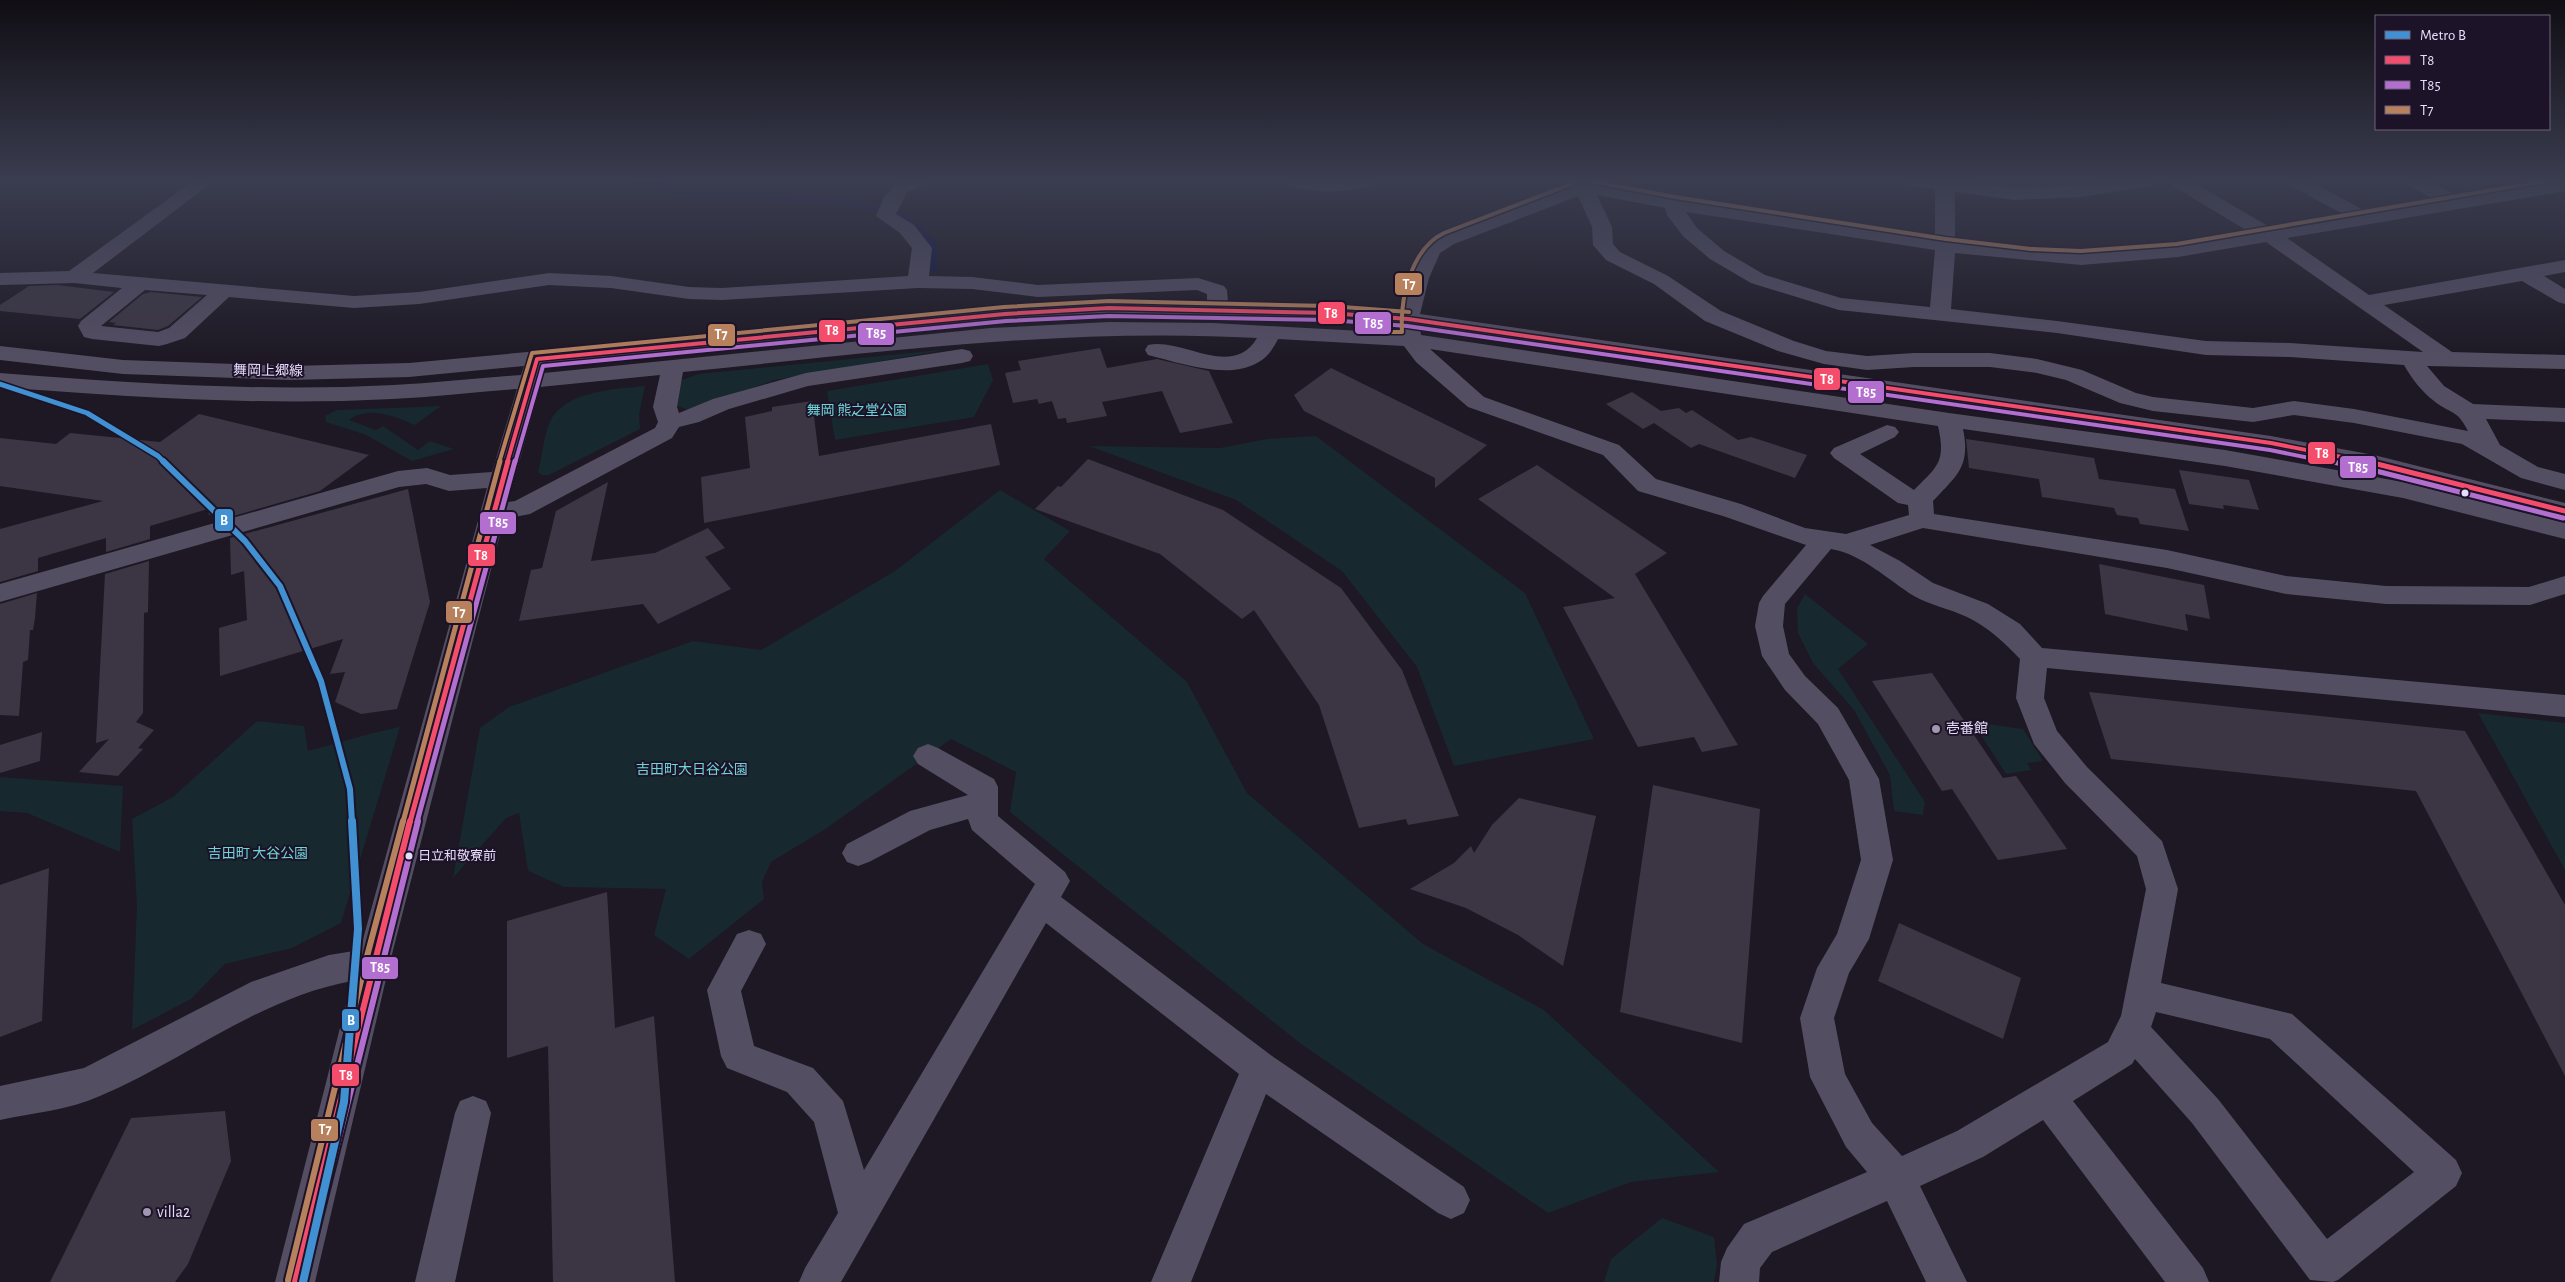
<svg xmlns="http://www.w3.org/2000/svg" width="2565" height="1282" viewBox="0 0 2565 1282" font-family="'Alegreya Sans','Noto Sans JP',sans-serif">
  <rect width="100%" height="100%" fill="#1d1823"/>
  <g fill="#17282f">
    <path d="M 1937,181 L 2052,181 L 2058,184 L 2056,188 L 2010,190 Z"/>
    <path d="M 950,349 L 775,380 L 689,410 L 677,406 L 676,403 L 682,380 L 698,374 Z"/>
    <path d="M 988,364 L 993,380 L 974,417 L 835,440 L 827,391 Z"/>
    <path d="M 645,386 L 639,414 L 640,429 L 549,475 L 542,475 L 538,472 C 542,457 543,441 548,427 C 559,391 614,389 645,386 Z"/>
    <path d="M 441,406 L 415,425 C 395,417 369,405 349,420 L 376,430 L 383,426 L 418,450 L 430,441 L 454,449 L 412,461 L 366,435 L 326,422 L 325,416 L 337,410 Z"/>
    <path d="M 1316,436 L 1525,593 L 1594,739 L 1454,766 L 1417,667 L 1342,571 L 1236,500 L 1089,446 L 1220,448 L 1267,439 Z"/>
    <path d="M 1000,490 L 1070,531 L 1044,559 L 1187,682 L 1247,793 L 1423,944 L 1544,1010 L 1719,1172 L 1631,1182 L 1548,1213 L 1301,1044 L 1010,812 L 1016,772 L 951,739 L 827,828 L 771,862 L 762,882 L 764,899 L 689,959 L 654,935 L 666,889 L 564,887 L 528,871 L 519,813 L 506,818 L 453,878 L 480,728 L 509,707 L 693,641 L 761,650 L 895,571 Z"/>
    <path d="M 1805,594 L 1868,644 L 1838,669 L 1925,802 L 1923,815 L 1894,811 L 1890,775 L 1854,710 L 1813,663 L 1798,633 L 1797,608 Z"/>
    <path d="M 2478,713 L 2565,723 L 2565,870 Z"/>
    <path d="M 257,721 L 304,726 L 308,751 L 373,733 L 400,727 L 341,923 L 292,948 L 225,964 L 191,999 L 132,1030 L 137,906 L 132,819 L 173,797 Z"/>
    <path d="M 1988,724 L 2023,729 L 2043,761 L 2027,763 L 2031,770 L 2006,774 L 1975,726 Z"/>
    <path d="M 0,777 L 123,786 L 120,852 L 27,813 L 0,811 Z"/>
    <path d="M 1662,1218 L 1714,1237 L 1717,1264 L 1714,1282 L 1604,1282 L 1611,1259 Z"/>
  </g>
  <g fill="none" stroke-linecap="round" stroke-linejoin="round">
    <path stroke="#111541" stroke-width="8" d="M 639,181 L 689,194 L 831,200 L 875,208 L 905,218 L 933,244 L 933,268"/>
  </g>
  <g fill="#3c3644">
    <path d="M 57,285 L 114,292 L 80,319 L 0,311 L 0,305 L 29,286 Z"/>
    <path d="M 151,292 L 202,297 L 168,326 L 158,330 L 113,325 L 116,323 L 109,322 L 143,294 Z"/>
    <path d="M 1100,348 L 1107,368 L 1157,359 L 1209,371 L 1233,423 L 1180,433 L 1162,391 L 1102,402 L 1107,416 L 1067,423 L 1066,418 L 1058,419 L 1052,401 L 1039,404 L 1037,399 L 1013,403 L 1005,373 L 1021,370 L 1018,361 Z"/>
    <path d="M 1331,368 L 1487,445 L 1435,488 L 1435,478 L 1304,411 L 1294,395 Z"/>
    <path d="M 1632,392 L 1661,411 L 1679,408 L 1686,413 L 1692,410 L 1738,440 L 1751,437 L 1807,455 L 1795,478 L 1699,444 L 1691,448 L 1654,423 L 1643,429 L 1606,404 Z"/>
    <path d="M 812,401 L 819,456 L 991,424 L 1000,465 L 704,523 L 701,477 L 750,468 L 745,417 L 772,411 L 772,407 Z"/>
    <path d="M 199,414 L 369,455 L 320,491 L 230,517 L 229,509 L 209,515 L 208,509 L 150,526 L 150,539 L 106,552 L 106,538 L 38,558 L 38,571 L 0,582 L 0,529 L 103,501 L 0,486 L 0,438 L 56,444 L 70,433 L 160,442 Z"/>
    <path d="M 1966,439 L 2094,458 L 2099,479 L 2175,489 L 2189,531 L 2140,524 L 2138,518 L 2117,515 L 2114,508 L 2042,497 L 2039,479 L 1969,468 Z"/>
    <path d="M 1088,459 L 1223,510 L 1341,588 L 1402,670 L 1459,816 L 1408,825 L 1406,819 L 1359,828 L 1319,705 L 1254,610 L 1242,619 L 1160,554 L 1035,509 L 1058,486 L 1061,487 Z"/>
    <path d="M 1537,465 L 1667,553 L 1635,574 L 1738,745 L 1702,752 L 1694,737 L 1638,747 L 1563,607 L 1615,598 L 1478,499 Z"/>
    <path d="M 2179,470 L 2249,480 L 2259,510 L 2223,505 L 2224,509 L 2189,504 Z"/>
    <path d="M 608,482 L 591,561 L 655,553 L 708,528 L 725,548 L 705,557 L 731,589 L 658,624 L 643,604 L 519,621 L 531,570 L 542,568 L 556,511 Z"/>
    <path d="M 408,489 L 430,602 L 397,709 L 361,714 L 335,702 L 345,672 L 330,674 L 343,639 L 220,676 L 219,628 L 247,620 L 244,571 L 231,575 L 230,538 Z"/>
    <path d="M 149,561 L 148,612 L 144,613 L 143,713 L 136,722 L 154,730 L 138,748 L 143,749 L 118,776 L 79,772 L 109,739 L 96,743 L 105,574 Z"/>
    <path d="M 2099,564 L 2204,585 L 2210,619 L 2185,614 L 2188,631 L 2105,614 Z"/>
    <path d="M 37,593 L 35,618 L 33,630 L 30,630 L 28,660 L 23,662 L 19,716 L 0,715 L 0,604 Z"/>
    <path d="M 1932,673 L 2003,778 L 2016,776 L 2067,849 L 1998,860 L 1952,789 L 1942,791 L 1872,681 Z"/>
    <path d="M 2089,692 L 2465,731 L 2565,905 L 2565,1076 L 2416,791 L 2111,759 Z"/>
    <path d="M 42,732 L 40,761 L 0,773 L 0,745 Z"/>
    <path d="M 1653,785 L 1760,809 L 1742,1043 L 1620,1012 Z"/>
    <path d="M 1519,798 L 1596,816 L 1563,966 L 1518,935 L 1466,908 L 1410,889 L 1454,863 L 1471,846 L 1474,853 L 1492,825 Z"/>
    <path d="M 49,868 L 42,1021 L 0,1037 L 0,885 Z"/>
    <path d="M 607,892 L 615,1028 L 654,1016 L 675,1282 L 553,1282 L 548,1046 L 507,1058 L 507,921 Z"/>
    <path d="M 1899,923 L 2021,978 L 2003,1039 L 1878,981 Z"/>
    <path d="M 225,1111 L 231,1161 L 188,1264 L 175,1282 L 50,1282 L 131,1118 Z"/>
  </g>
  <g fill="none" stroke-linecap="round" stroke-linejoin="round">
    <g fill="#544e63" fill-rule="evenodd">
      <path d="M 193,181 L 214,181 L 93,273 L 354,296 L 419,292 L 549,273 L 611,276 L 689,287 L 722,288 L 908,276 L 912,248 L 900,233 L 876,216 L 884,197 L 899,181 L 928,181 L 926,185 L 907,192 L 896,214 L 914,225 L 932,248 L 929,276 L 972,277 L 1038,285 L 1198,278 L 1224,286 L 1227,290 L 1228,304 L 1330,307 L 1399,312 L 1409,278 L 1421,250 L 1440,236 L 1583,181 L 1608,181 L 1605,185 L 1674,198 L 1935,238 L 1935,189 L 1908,185 L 1906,181 L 1957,181 L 2015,188 L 2080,185 L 2110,181 L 2155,181 L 2153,185 L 2146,187 L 2080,197 L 2015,200 L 1955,192 L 1955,241 L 2081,253 L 2178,245 L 2251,233 L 2171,185 L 2169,181 L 2191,181 L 2273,229 L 2347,216 L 2289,185 L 2287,181 L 2310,181 L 2369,213 L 2437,201 L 2408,185 L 2406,181 L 2429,181 L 2459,197 L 2565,181 L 2565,191 L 2287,238 L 2369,295 L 2565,260 L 2565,272 L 2544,276 L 2565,289 L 2565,304 L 2558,302 L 2522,281 L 2384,305 L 2452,352 L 2565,355 L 2565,369 L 2427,366 L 2444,386 L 2473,404 L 2565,408 L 2565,422 L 2486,419 L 2500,445 L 2538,467 L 2565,474 L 2565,490 L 2521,478 L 2462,444 L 2354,423 L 2294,415 L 2253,422 L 2153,411 L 2120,403 L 2066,380 L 2037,373 L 1990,367 L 1914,367 L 1867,370 L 1824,364 L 1778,351 L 1705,321 L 1654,284 L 1606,260 L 1593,245 L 1592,227 L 1578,196 L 1454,244 L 1440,253 L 1429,278 L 1420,314 L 2271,436 L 2374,455 L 2565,503 L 2565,519 L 2374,471 L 2271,450 L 1420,327 L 1421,335 L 1949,413 L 2225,450 L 2403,482 L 2565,523 L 2565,539 L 2403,498 L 2225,466 L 1963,429 C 1971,467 1956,476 1933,501 L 1934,514 L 2167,550 L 2286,576 L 2386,586 L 2529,587 L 2565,576 L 2565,594 L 2530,605 L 2386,604 L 2286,594 L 2167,568 L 1923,528 L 1870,545 L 1900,561 L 1933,583 L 1988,604 L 2020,624 L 2042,648 L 2565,695 L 2565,717 L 2047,668 L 2044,698 L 2057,731 L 2087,767 L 2162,841 L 2178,889 L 2161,983 L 2292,1014 L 2456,1160 L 2462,1173 L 2456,1186 L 2338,1280 L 2333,1282 L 2310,1280 L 2192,1123 L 2135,1059 L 2132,1064 L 2073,1101 L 2203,1268 L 2209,1282 L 2165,1282 L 2043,1120 L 1983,1157 L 1920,1186 L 1967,1282 L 1926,1282 L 1887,1201 L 1772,1252 L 1760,1268 L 1759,1282 L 1719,1282 L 1721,1262 L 1727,1248 L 1744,1224 L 1867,1172 L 1846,1147 L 1810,1077 L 1800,1018 L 1817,968 L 1837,934 L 1861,860 L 1849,780 L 1818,724 L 1785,690 L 1762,656 L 1755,626 L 1759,603 L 1763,596 L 1806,545 L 1723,516 L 1638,491 L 1603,455 L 1468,407 L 1416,362 L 1404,346 L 1278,339 C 1274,347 1269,355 1262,360 C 1231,382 1181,363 1148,355 L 1145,350 L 1148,345 C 1182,337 1232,380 1257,338 C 1065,327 874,353 683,372 L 677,407 L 679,413 L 713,399 L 806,373 L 962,349 L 970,351 L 973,356 L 970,361 L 962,363 L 808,386 L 729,409 L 699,422 L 679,427 L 672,438 L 530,514 L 504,519 L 390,962 L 315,1282 L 275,1282 L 352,981 C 259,998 185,1060 100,1096 C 69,1110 32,1113 0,1120 L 0,1086 L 84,1068 L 251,982 L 329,955 L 360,950 L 487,488 L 449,491 L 426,484 L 399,487 L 0,602 L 0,584 L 398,471 L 427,468 L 450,475 L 492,472 L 517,389 C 475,392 434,397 392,399 C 262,406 130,397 0,387 L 0,373 C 130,383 262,392 393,385 C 435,383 478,378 521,375 L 524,366 L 409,377 L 289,380 L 123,374 L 0,360 L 0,346 L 123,360 L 289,366 L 409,363 L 1005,308 L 1109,302 L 1207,304 L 1207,294 L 1197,290 L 1038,297 L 972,289 L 918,288 L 722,300 L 689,299 L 611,288 L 549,285 L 419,304 L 354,308 L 229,297 L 185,338 L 167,344 L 159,346 L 92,339 L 84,337 L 78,326 L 81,321 L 122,288 L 74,283 L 0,285 L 0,273 L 69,271 ZM 1597,195 L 1665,208 L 1667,215 L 1683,236 L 1710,259 L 1751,283 L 1839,310 L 2057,333 L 2206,355 L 2290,357 L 2404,365 C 2412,379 2422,392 2434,401 C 2452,415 2457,409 2468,431 L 2354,409 L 2294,401 L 2253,408 L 2153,397 L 2136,393 L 2082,370 L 2037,359 L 1990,353 L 1914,353 L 1867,356 L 1826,351 L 1794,341 L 1721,311 L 1668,276 L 1620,252 L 1613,244 L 1612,227 ZM 1686,212 L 1935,250 L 1930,307 L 1841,298 L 1765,275 L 1724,251 L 1697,228 ZM 2266,242 L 2423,352 L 2290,343 L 2206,341 L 2057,321 L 1951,309 L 1955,253 L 2081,265 L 2178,257 ZM 145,290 L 207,295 L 169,328 L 158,332 L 101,326 ZM 1109,314 L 1330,319 L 1398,325 L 1399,333 L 1213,323 L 1109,322 L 991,328 L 544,373 L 545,364 L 1005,320 ZM 1430,349 L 1938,426 C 1946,462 1938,466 1914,490 L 1860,454 L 1895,437 L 1899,432 L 1895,427 L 1887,425 L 1834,448 L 1830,453 L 1834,458 L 1898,503 L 1908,505 L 1909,515 L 1846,534 L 1805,528 L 1741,504 L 1656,479 L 1619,445 L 1484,397 ZM 660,375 L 653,407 L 658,422 L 655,428 L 515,501 L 508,502 L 540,387 ZM 1831,549 C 1862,554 1888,580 1914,596 C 1930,605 1950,609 1967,617 C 1988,627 2004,642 2020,659 L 2016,698 L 2034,744 L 2065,783 L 2137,856 L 2146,889 L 2121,1016 L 2108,1042 L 1957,1131 L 1902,1156 L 1872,1123 L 1845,1074 L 1834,1018 L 1849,973 L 1869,939 L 1893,860 L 1879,779 L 1838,708 L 1805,676 L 1789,654 L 1783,626 L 1785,604 ZM 2156,1012 L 2270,1039 L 2414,1172 L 2327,1239 L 2218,1099 L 2151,1027 Z"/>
      <path d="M 1285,181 L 1376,181 L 1374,185 C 1343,193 1318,194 1287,185 Z"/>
      <path d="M 928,744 L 938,748 L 994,779 L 998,787 L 998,816 L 1065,872 L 1070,881 L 1061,897 L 1272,1056 L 1464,1187 L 1470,1200 L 1464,1213 L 1451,1219 L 1438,1213 L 1266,1094 L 1191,1282 L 1151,1282 L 1239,1074 L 1046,923 L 841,1282 L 799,1282 L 805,1268 L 838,1213 L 814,1122 L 787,1092 L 727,1068 L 721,1056 L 707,990 L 737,934 L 749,930 L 761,934 L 766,944 L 741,991 L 754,1046 L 813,1068 L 843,1101 L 864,1170 L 1035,884 L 972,830 L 968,819 L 930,830 L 869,862 L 858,866 L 847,862 L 842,853 L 847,844 L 910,811 L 968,795 L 918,764 L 913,756 L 918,748 Z"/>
      <path d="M 473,1096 L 486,1101 L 491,1113 L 455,1282 L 415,1282 L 455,1113 L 460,1101 Z"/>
    </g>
    <defs>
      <path id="bus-1-far2" d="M 507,463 L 537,359 L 1005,314 L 1109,308 L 1330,313 L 1408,319 L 2271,443 L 2372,463"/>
      <g id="bus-1-far1">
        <path d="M 2365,461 L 2565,511"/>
        <path d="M 410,822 L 508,461"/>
      </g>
      <path id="bus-1" d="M 295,1282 L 410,821"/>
      <path id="bus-2-far2" d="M 515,463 L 543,366 L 1006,321 L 1109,316 L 1330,320 L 1407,326 L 2270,450 L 2334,463"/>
      <g id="bus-2-far1">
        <path d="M 2328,461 L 2372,470 L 2563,518"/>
        <path d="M 417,822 L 515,461"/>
      </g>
      <path id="bus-2" d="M 303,1282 L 418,821"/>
      <g id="bus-3-far2">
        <path d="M 1591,181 L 1675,197 L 1946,239 L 2031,249 L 2081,251 L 2177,244 L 2545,181"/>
        <path d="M 1391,332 L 1402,332 C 1400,298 1411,249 1444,233 L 1579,181"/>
        <path d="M 499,463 L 532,353 L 1004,307 L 1109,301 L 1330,306 L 1409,312"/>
      </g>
      <path id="bus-3-far1" d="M 403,822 L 500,461"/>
      <path id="bus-3" d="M 288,1280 L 366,960 L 403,821"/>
    </defs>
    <use href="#bus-1-far2" stroke="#1c1328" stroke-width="7"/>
    <use href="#bus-1-far1" stroke="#1c1328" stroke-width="9"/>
    <use href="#bus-1" stroke="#1c1328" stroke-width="10"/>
    <use href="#bus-2-far2" stroke="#1c1328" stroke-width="7"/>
    <use href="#bus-2-far1" stroke="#1c1328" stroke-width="9"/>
    <use href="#bus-2" stroke="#1c1328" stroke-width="10"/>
    <use href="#bus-3-far2" stroke="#1c1328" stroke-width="7"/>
    <use href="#bus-3-far1" stroke="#1c1328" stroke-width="9"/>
    <use href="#bus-3" stroke="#1c1328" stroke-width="10"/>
    <use href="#bus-1-far2" stroke="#f44d6c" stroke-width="4"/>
    <use href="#bus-1-far1" stroke="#f44d6c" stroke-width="5"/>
    <use href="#bus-1" stroke="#f44d6c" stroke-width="6"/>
    <use href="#bus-2-far2" stroke="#b36fd0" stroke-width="4"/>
    <use href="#bus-2-far1" stroke="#b36fd0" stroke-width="5"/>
    <use href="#bus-2" stroke="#b36fd0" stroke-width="6"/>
    <use href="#bus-3-far2" stroke="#b6815c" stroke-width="4"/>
    <use href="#bus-3-far1" stroke="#b6815c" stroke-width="5"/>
    <use href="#bus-3" stroke="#b6815c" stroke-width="6"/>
    <defs>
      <path id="metro-1-far2" d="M 0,384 L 87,413 L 158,456 L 165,463"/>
      <path id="metro-1-far1" d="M 163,461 L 245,541 L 280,586 L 321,681 L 350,789 L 352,822"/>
      <path id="metro-1" d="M 303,1282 L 344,1102 L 358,929 L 352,821"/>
    </defs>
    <use href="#metro-1-far2" stroke="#1c1328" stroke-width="8"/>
    <use href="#metro-1-far1" stroke="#1c1328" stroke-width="10"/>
    <use href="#metro-1" stroke="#1c1328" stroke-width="12"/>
    <use href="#metro-1-far2" stroke="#4090d2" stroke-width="5"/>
    <use href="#metro-1-far1" stroke="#4090d2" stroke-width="6"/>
    <use href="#metro-1" stroke="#4090d2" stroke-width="8"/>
  </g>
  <linearGradient id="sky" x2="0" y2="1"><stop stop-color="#100d13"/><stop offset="0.5" stop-color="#3a3d50"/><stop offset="1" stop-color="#3a3d50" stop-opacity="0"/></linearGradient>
  <rect width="2565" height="360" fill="url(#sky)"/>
  <g fill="#e8dcfc" stroke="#1c1328" stroke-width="2">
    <circle cx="2465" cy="493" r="4.5"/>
    <circle cx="409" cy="856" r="4.5"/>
  </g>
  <g fill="#a197b0" stroke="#1c1328" stroke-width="2">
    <circle cx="1936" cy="729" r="5"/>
    <circle cx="147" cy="1212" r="5"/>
  </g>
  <g text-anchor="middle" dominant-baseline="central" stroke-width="4" stroke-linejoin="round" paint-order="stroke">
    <g font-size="13" fill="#e8dcfc" stroke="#1c1328" text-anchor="start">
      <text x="418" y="856">日立和敬寮前</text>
    </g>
    <g font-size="14" fill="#e8dcfc" stroke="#1c1328">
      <text transform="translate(268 371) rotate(1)">舞岡上郷線</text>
    </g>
    <g font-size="14" fill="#6ed5d7" stroke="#1c1328">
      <text x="857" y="411">舞岡 熊之堂公園</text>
      <text x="692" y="770">吉田町大日谷公園</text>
      <text x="258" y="854">吉田町 大谷公園</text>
    </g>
    <g font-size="14" fill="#e8dcfc" stroke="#1c1328" text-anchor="start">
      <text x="1946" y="729">壱番館</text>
    </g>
    <g font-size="16" fill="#e8dcfc" stroke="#1c1328" text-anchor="start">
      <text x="157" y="1212">villa2</text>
    </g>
  </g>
  <g stroke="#1c1328" stroke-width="2">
    <rect x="1394" y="272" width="29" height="24" rx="5" fill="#b6815c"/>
    <rect x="1317" y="301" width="29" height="24" rx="5" fill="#f44d6c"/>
    <rect x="1354" y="311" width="38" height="24" rx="5" fill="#b36fd0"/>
    <rect x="818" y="319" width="28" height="24" rx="5" fill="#f44d6c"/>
    <rect x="857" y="322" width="38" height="24" rx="5" fill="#b36fd0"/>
    <rect x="707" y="323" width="29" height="24" rx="5" fill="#b6815c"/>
    <rect x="1813" y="367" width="28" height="24" rx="5" fill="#f44d6c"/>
    <rect x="1847" y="380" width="38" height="24" rx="5" fill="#b36fd0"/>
    <rect x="2307" y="441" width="29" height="24" rx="5" fill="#f44d6c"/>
    <rect x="2339" y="455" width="38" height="24" rx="5" fill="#b36fd0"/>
    <rect x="214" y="508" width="20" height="24" rx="5" fill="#4090d2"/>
    <rect x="479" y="511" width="38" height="24" rx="5" fill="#b36fd0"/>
    <rect x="467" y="543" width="29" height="24" rx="5" fill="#f44d6c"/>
    <rect x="445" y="600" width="28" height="24" rx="5" fill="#b6815c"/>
    <rect x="361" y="956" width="38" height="24" rx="5" fill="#b36fd0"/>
    <rect x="341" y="1008" width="19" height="24" rx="5" fill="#4090d2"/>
    <rect x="331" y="1063" width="29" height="24" rx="5" fill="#f44d6c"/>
    <rect x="310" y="1118" width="29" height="24" rx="5" fill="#b6815c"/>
  </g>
  <g font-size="14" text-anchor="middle" font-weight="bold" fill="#fff">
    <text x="1409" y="289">T7</text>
    <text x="1331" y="318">T8</text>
    <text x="1373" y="328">T85</text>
    <text x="832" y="335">T8</text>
    <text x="876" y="338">T85</text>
    <text x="721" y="339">T7</text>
    <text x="1827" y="384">T8</text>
    <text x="1866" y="397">T85</text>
    <text x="2322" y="458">T8</text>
    <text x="2358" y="472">T85</text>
    <text x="224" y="525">B</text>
    <text x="498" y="527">T85</text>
    <text x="481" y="560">T8</text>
    <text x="459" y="617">T7</text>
    <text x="380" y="972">T85</text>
    <text x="351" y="1025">B</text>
    <text x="346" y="1080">T8</text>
    <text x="325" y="1134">T7</text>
  </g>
  <rect x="2375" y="15" width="175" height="115" fill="#1c1328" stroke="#6e637d"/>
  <rect x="2385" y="31" width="25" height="8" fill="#4090d2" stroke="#6e637d"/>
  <text x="2420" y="40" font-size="15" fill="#e8dcfc">Metro B</text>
  <rect x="2385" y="56" width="25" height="8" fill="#f44d6c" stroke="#6e637d"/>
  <text x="2420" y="65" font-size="15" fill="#e8dcfc">T8</text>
  <rect x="2385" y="81" width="25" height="8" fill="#b36fd0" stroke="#6e637d"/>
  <text x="2420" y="90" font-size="15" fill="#e8dcfc">T85</text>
  <rect x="2385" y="106" width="25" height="8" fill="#b6815c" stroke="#6e637d"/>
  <text x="2420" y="115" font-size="15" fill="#e8dcfc">T7</text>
</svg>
